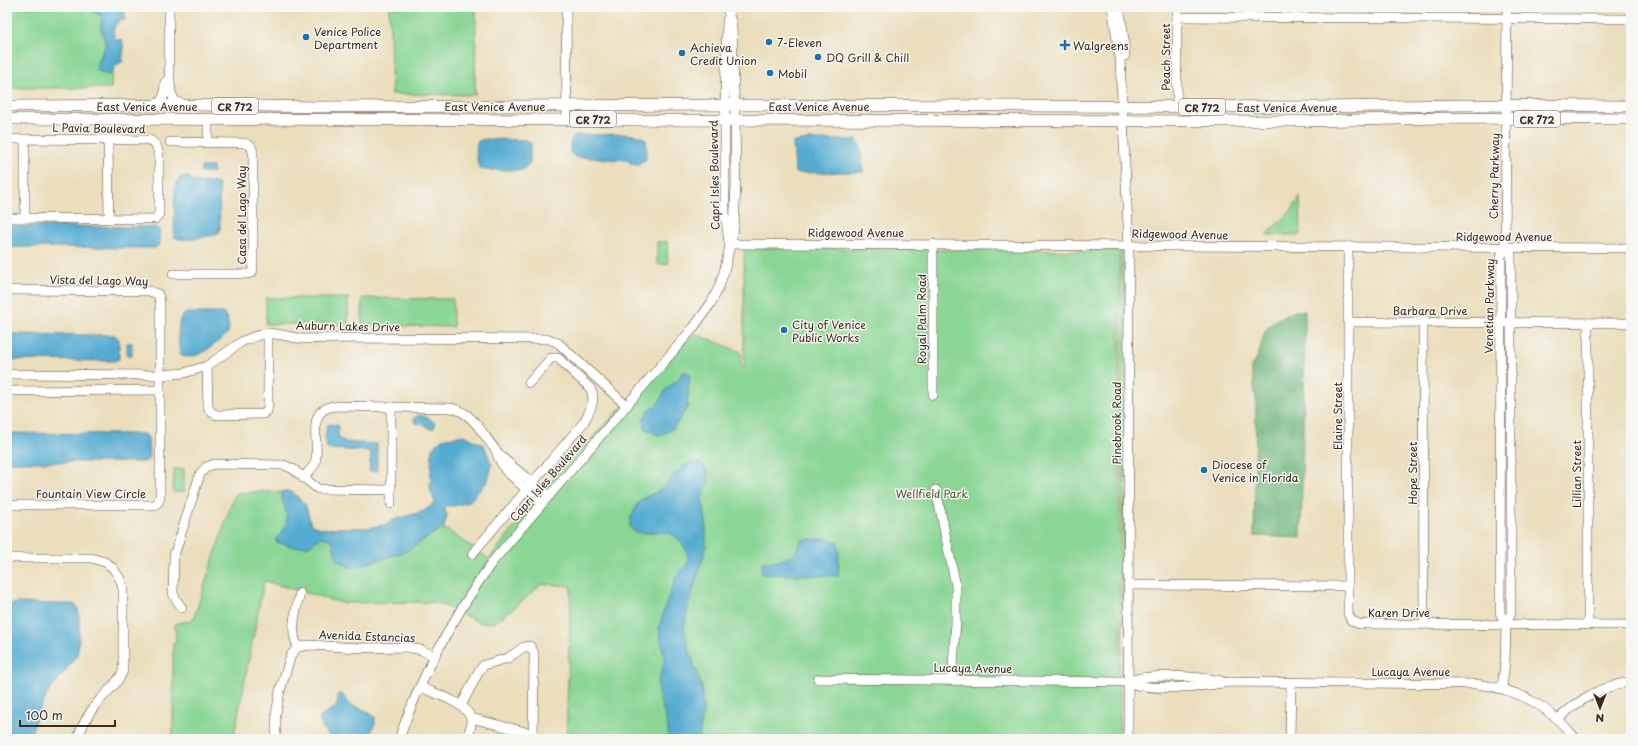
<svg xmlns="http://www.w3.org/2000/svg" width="1638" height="746" viewBox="0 0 1638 746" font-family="'Playpen Sans',sans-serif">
  <rect width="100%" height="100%" fill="#f6f6f2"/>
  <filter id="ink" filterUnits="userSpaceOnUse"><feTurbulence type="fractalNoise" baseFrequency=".025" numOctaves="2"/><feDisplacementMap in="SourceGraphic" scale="8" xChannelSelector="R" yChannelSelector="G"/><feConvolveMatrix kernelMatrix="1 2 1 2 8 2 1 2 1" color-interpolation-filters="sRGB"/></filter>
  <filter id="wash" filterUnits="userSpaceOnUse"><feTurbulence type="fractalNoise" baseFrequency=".012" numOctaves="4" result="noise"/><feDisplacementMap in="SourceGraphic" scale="16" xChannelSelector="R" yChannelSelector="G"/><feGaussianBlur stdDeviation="0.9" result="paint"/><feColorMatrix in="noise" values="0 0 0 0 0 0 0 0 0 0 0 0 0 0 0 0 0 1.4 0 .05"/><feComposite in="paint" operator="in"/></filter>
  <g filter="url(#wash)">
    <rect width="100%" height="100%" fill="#ebdebc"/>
    <g fill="#8ad694" stroke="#628059">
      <path d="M 7,7 L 89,7 L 89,9 L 102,17 L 101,27 L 106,44 C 101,52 100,61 96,70 L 106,74 L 112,74 L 111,88 L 9,88 Z"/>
      <path d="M 389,7 L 476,7 L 475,95 L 392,94 Z"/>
      <path d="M 1300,196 L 1301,235 L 1268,235 L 1267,233 C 1280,222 1293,212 1300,196 Z"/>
      <path d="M 667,241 L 668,264 L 657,264 L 657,242 Z"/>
      <path d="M 1126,247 L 1125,543 L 1122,654 L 1121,249 Z"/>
      <path d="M 744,248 L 1119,251 L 1120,739 L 566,739 L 571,586 L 542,584 L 514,608 L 494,623 L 481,623 L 436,602 L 342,603 L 264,581 L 235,731 L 236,739 L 173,739 L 173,643 L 176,641 L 175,624 L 192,620 L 194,617 L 234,496 L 236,496 L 237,493 L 278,491 L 278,493 L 285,491 L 292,492 L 305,504 L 311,524 L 316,527 L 328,529 L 340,528 L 368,528 L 385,525 L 394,520 L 424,511 L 432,505 L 444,508 L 447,515 L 443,531 L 446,529 L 489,559 L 555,476 L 694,333 L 741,352 L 741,368 L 744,369 Z"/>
      <rect x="266" y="298" width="82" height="26"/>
      <path d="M 362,298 L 453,299 L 453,327 L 362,325 Z"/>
      <path d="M 174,469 L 184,469 L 184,492 L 173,492 Z"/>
    </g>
    <path fill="#6fb77e" stroke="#55704e" d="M 1295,311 L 1305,311 L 1305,332 L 1301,538 L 1254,536 L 1256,401 L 1251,366 C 1262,354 1259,346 1265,332 C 1269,322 1285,315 1295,311 Z"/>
    <g fill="#55acd1" stroke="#486b78">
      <path d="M 89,7 L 125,7 L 125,20 L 118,21 L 113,30 L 115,39 L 122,40 L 124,48 L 122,62 L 115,66 L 112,74 L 106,74 L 96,70 C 100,61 101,52 106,44 L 101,27 L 102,17 L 89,9 Z"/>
      <path d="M 626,134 L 641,136 L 646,140 L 647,152 L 645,160 L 640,162 L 639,165 L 634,165 L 626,160 L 575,157 L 570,153 C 569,146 570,138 577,135 Z"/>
      <path d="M 485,139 L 527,140 L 531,143 L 530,163 L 523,170 L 490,170 L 480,169 C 476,161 475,149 478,141 Z"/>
      <path d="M 809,140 L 857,140 L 860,147 L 863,172 L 795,173 L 793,142 Z"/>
      <rect x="201" y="167" width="12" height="5"/>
      <path d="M 183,177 C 193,176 191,181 198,182 C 206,184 212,180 219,185 L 220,230 L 218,234 C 208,236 183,243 174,237 L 175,186 L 180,178 Z"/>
      <path d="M 7,226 L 156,227 L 159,229 L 160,244 L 155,248 L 7,247 Z"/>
      <path d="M 187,313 L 223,313 C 228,317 230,327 228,333 C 217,343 197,361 182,356 C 178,351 177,328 180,320 C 181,317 183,315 187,313 Z"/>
      <path d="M 7,334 L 115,335 L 119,339 L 119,359 L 114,361 L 7,360 Z"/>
      <rect x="127" y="343" width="5" height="12"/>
      <path d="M 682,372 L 686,372 L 690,374 L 687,408 L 674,428 L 660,436 L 646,429 L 643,420 L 648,411 L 657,405 L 667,388 L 678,380 Z"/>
      <path d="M 417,416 C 424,415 430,418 435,423 L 434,428 L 430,429 L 423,424 L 415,423 L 413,419 Z"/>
      <path d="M 330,424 L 338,425 L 339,438 L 346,442 L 377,444 L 377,471 L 369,471 L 371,454 L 368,451 L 327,449 L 325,437 L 327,426 Z"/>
      <path d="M 7,433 L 145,434 L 148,437 L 149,459 L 144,462 L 7,462 Z"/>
      <path d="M 464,435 L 484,445 L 492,465 L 488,481 L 469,502 L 454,506 L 446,506 L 444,508 L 447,515 L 444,527 L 405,552 L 352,568 L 337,560 L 332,540 L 322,537 L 309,546 L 295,547 L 276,542 L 276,538 C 280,536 281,532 284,528 C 292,515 281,506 281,492 L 285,491 L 292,492 L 305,504 L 311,524 L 316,527 L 328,529 L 340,528 L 368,528 L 385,525 L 394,520 L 424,511 L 435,503 L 430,489 L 432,448 L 442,439 Z"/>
      <path d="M 693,462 L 700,463 L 706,468 L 709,480 L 702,499 L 706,520 L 706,548 L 688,607 L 684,629 L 689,649 L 702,687 L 703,711 L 699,739 L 668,739 C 670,722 661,708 658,692 C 656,681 662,674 664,663 C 666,651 657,638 660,624 C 664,608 670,593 676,578 C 679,572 687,567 688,561 C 688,556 686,550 684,546 C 667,519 643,542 630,528 L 630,520 L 638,503 L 642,499 L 662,489 L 675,474 L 685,465 Z"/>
      <path d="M 806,539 L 825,539 L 838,542 L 839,552 L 838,576 L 762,574 L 762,562 C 780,562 795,560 801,540 Z"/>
      <path d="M 16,603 L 73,604 C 75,605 77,606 78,608 C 80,615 79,649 77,655 L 48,693 L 36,717 L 30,739 L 7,739 L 8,609 L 10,605 Z"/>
      <path d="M 338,694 L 342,694 L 351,705 L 367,711 L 375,717 C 377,726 371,734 364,739 L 333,739 C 325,734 321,727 320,718 L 324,714 L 337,706 Z"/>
    </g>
  </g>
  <g filter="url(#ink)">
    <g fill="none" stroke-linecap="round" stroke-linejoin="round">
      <defs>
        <g id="minor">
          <path d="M 169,7 L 169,69 L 171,93 L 175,101 L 185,105"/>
          <path d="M 566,7 L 567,119"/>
          <path d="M 1112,7 L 1120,58 L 1129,246 L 1128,739"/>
          <path d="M 1119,7 L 1123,31 L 1125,56"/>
          <path d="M 1177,17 L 1631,19"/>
          <path d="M 727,20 L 725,105 L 725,214 L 729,243"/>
          <path d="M 153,105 C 166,101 164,93 165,82"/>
          <path d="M 1177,107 L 1177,7"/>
          <path d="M 7,139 L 150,140 L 156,145 L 159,154 L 159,214 L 155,219 L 7,218"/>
          <path d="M 25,139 L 25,218"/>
          <path d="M 108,140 L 109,219"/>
          <path d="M 170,142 L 244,143 L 251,146 L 253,152 L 253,269 L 252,273 L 248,274 L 173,274"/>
          <path d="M 208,143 L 208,120"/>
          <path d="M 729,244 L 1631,248"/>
          <path d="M 933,244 L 933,395"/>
          <path d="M 1348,247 L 1348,613 L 1351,620 L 1359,624 L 1631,625"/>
          <path d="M 7,290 L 149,291 L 158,294 L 160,302 L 160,496 L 159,501 L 155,505 L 7,505"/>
          <path d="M 1349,322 L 1631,323"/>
          <path d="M 1423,322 L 1424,624"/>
          <path d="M 1588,323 L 1588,625"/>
          <path d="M 207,366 L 208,407 L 211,412 L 217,415 L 263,414 L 267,411 L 268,406 L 268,333"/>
          <path d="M 7,374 L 160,375 L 184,373 L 207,366 L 243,341 L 256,336 L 268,333 L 282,335 L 302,339 L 354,338 L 549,339 L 558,343 L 627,406"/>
          <path d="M 7,391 L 160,390"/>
          <path d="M 497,455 L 505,470 L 542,504"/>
          <path d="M 303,478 C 307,473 313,468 315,463 C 321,443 304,411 334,406 L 451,408 C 477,413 485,442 503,458 C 518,472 534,483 549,496"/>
          <path d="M 936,490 L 956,586 L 956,621 L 952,680"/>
          <path d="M 391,504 L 391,407"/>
          <path d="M 472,554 L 584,422 C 590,410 597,400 590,388 L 558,358 L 551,358 L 529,383"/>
          <path d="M 7,558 L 91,558 L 105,562 L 113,568 L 120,579 L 123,589 L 123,671 C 118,684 106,692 97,703 C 88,714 82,726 77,739"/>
          <path d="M 1128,585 L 1348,586"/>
          <path d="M 182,608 L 175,598 L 173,593 L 174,556 L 200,474 L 206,467 L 215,464 L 284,465 L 293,469 L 318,489 L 391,490"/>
          <path d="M 1506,625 L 1500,613 L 1501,256 L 1505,248 L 1507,7"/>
          <path d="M 298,647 C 289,629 296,612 300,593"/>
          <path d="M 818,679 L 1128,682 C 1148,692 1205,686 1229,682 L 1476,684 C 1519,689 1549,706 1576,739"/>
          <path d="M 1128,682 C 1145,672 1201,677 1221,681"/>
          <path d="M 420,687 C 434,693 470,704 471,720 C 472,726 469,733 467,739"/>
          <path d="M 1502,688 L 1505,662 L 1506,625 L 1511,613 L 1511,254 L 1505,248"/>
          <path d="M 461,706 L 479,671 L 484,665 L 508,658 L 524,647 L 530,646 L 534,653 L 533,739"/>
          <path d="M 471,718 L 533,734"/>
          <path d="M 1558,719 C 1579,700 1602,685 1631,682"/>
          <path d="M 276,739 L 276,714 L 280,691 L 291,655 L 298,647 L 310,645 L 359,648 L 407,647 L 421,650 L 435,656"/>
          <path d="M 399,739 C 421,675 454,616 493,561 L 694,327 L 711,303 L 719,287 L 724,272 L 734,228 L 736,183 L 735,119 L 732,26 L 728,11"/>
          <path d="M 1290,739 L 1291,682"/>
        </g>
        <g id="major">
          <path d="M 7,106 L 197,105 L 317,107 L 734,105 L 1316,107 L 1466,105 L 1631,106"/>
          <path d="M 7,119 L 1310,121 L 1443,118 L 1631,119"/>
        </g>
      </defs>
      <use href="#minor" stroke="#554536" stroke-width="10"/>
      <use href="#major" stroke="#554536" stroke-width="12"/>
      <use href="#minor" stroke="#fff" stroke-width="9"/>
      <use href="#major" stroke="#fff" stroke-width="11"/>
    </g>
  </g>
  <g fill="#1f6fb2" stroke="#f6f6f2" stroke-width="1.5">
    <circle cx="306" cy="37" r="4"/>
    <circle cx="769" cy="42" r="4"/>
    <path d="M1063 39h4v4h4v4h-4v4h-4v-4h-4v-4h4z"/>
    <circle cx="682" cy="53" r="4"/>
    <circle cx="818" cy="57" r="4"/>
    <circle cx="770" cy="73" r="4"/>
    <circle cx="784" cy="330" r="4"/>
    <circle cx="1204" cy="470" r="4"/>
  </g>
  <g text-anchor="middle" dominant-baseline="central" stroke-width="3" stroke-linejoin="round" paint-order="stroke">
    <g fill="#f6f6f2" stroke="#73675e" stroke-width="1">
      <rect x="212" y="98" width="46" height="16" rx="3"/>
      <rect x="1179" y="99" width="46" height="16" rx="3"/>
      <rect x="570" y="111" width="46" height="16" rx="3"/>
      <rect x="1514" y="111" width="46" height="16" rx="3"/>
    </g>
    <g font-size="10" font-weight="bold" fill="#3b2a1e">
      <text x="235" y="106">CR 772</text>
      <text x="1202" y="107">CR 772</text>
      <text x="593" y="119">CR 772</text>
      <text x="1537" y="119">CR 772</text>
    </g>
    <g font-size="11" fill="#3b2a1e" stroke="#f6f6f2" text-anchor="start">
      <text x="314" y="31">Venice Police<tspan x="314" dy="13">Department</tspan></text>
      <text x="777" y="42">7-Eleven</text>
      <text x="1073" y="45">Walgreens</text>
      <text x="690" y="47">Achieva<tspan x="690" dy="13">Credit Union</tspan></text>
      <text x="826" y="57">DQ Grill &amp; Chill</text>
      <text x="778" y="73">Mobil</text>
      <text x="792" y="324">City of Venice<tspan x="792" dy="13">Public Works</tspan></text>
      <text x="1212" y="464">Diocese of<tspan x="1212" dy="13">Venice in Florida</tspan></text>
    </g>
    <g font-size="11" fill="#3b2a1e" stroke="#f6f6f2">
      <text transform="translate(1165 57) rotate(-90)">Peach Street</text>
      <text x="147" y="106">East Venice Avenue</text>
      <text x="495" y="106">East Venice Avenue</text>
      <text x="819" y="106">East Venice Avenue</text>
      <text x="1287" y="107">East Venice Avenue</text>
      <text transform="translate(99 128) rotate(1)">L Pavia Boulevard</text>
      <text transform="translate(714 175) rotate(-91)">Capri Isles Boulevard</text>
      <text transform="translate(1494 176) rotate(-89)">Cherry Parkway</text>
      <text transform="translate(241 215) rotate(-90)">Casa del Lago Way</text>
      <text x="856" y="232">Ridgewood Avenue</text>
      <text transform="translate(1180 234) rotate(1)">Ridgewood Avenue</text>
      <text x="1504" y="236">Ridgewood Avenue</text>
      <text transform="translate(99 280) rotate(1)">Vista del Lago Way</text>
      <text transform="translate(1489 306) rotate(-89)">Venetian Parkway</text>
      <text x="1430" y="310">Barbara Drive</text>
      <text transform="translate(921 319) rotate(-90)">Royal Palm Road</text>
      <text transform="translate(348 326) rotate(1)">Auburn Lakes Drive</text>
      <text transform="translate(1337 416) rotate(-90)">Elaine Street</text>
      <text transform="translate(1116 423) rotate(-90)">Pinebrook Road</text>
      <text transform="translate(1412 473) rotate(-90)">Hope Street</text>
      <text transform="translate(1576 474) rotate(-90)">Lillian Street</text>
      <text transform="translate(548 478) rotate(-49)">Capri Isles Boulevard</text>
      <text x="91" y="493">Fountain View Circle</text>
      <text x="1399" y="612">Karen Drive</text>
      <text transform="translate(367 636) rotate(2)">Avenida Estancias</text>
      <text transform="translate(973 668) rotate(1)">Lucaya Avenue</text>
      <text x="1411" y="671">Lucaya Avenue</text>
    </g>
    <g font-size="11" fill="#4f553c" stroke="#f6f6f2">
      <text x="932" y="493">Wellfield Park</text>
    </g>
  </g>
  <rect width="1638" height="746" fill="none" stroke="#f6f6f2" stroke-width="24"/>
  <g transform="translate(1600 708) rotate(180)" stroke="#f6f6f2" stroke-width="3" paint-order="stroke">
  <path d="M0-3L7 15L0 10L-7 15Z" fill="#3b2a1e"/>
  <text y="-6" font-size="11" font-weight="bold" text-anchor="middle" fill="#3b2a1e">N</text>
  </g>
  <path d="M20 720v6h95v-6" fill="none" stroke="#3b2a1e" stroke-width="2"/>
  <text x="26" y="720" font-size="12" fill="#3b2a1e" stroke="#f6f6f2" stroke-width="3" paint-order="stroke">100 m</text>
</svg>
